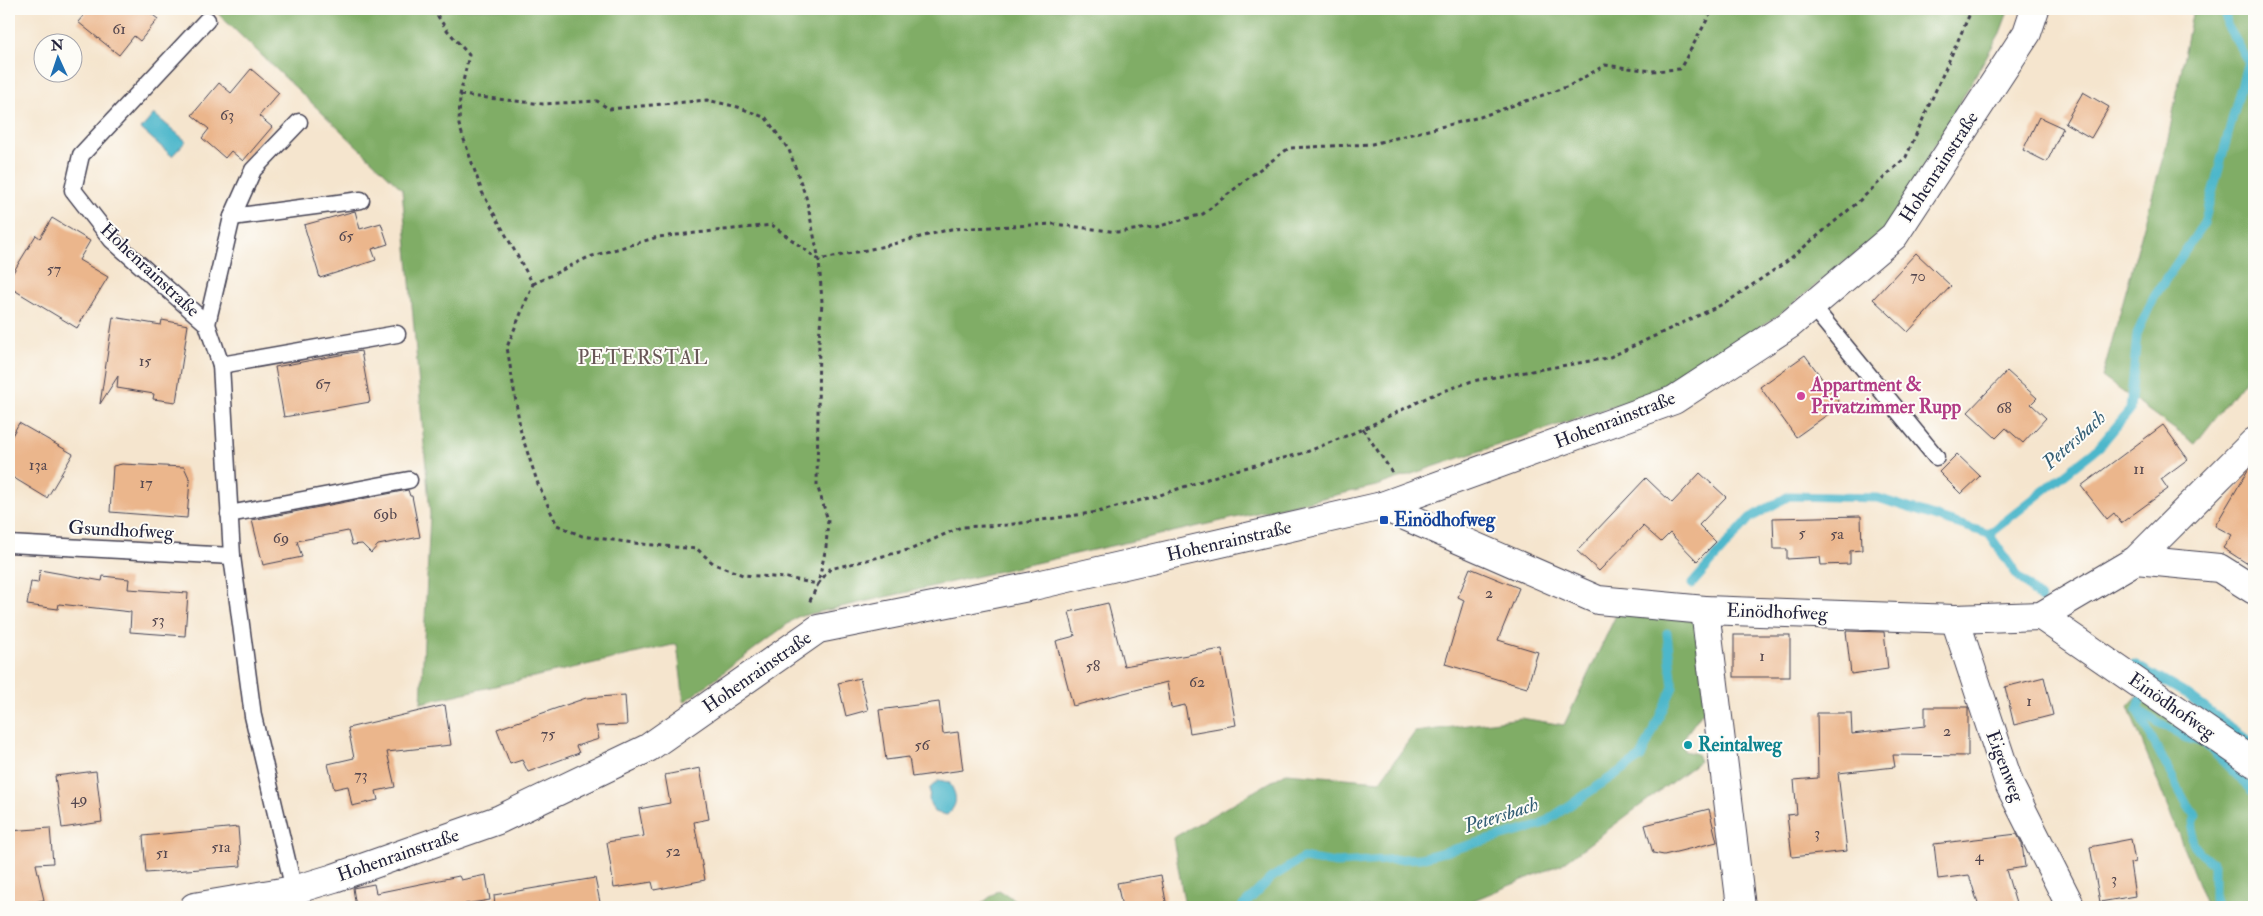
<svg xmlns="http://www.w3.org/2000/svg" width="2263" height="916" viewBox="0 0 2263 916" font-family="'IM FELL Double Pica',serif">
  <rect width="100%" height="100%" fill="#fdfcf7"/>
  <filter id="ink" filterUnits="userSpaceOnUse"><feTurbulence type="fractalNoise" baseFrequency=".02" numOctaves="2"/><feDisplacementMap in="SourceGraphic" scale="10" xChannelSelector="R" yChannelSelector="G"/><feConvolveMatrix kernelMatrix="1 2 1 2 8 2 1 2 1" color-interpolation-filters="sRGB"/></filter>
  <filter id="wash" filterUnits="userSpaceOnUse"><feTurbulence type="fractalNoise" baseFrequency=".0096" numOctaves="4" result="noise"/><feDisplacementMap in="SourceGraphic" scale="20" xChannelSelector="R" yChannelSelector="G"/><feGaussianBlur stdDeviation="1.12" result="paint"/><feColorMatrix in="noise" values="0 0 0 0 0 0 0 0 0 0 0 0 0 0 0 0 0 1.4 0 .05"/><feComposite in="paint" operator="in"/></filter>
  <g filter="url(#wash)">
    <rect width="100%" height="100%" fill="#f5e5ce"/>
    <g fill="#80ad66" stroke="#516850">
      <path d="M 213,9 L 2009,9 L 2000,33 L 1887,228 L 1780,314 L 1665,389 L 1376,486 L 797,617 L 684,702 L 677,644 L 421,703 L 430,514 L 402,189 Z"/>
      <path d="M 2193,9 L 2254,9 L 2254,368 L 2195,444 L 2102,377 L 2168,139 Z"/>
      <path d="M 1617,613 L 1697,620 L 1711,700 L 1683,739 L 1684,751 L 1697,754 L 1700,761 L 1562,864 L 1457,907 L 1185,907 L 1173,838 L 1286,773 L 1380,781 L 1415,732 L 1521,718 L 1564,725 Z"/>
      <path d="M 2145,688 L 2254,766 L 2254,907 L 2207,907 L 2128,706 Z"/>
      <path d="M 999,890 L 1026,907 L 977,907 Z"/>
    </g>
    <g fill="#4db7cb" stroke="#386c83">
      <path d="M 154,114 L 186,141 L 172,156 L 141,129 Z"/>
      <path d="M 939,780 L 949,782 C 957,795 959,804 947,815 L 934,812 L 929,801 L 930,788 Z"/>
    </g>
    <g fill="none" stroke-linecap="round" stroke-linejoin="round">
      <g stroke="#4db7cb" stroke-width="9">
        <path d="M 1989,534 L 2017,575 L 2041,599"/>
        <path d="M 1692,584 L 1750,518 L 1789,496 L 1878,498 L 1989,534 L 2099,447 L 2130,410 L 2137,334 L 2154,297 L 2204,223 L 2248,61 L 2227,25 L 2225,9"/>
        <path d="M 2134,664 L 2186,694 L 2254,744"/>
        <path d="M 2141,699 L 2137,710 L 2188,807 L 2196,815 C 2187,844 2192,846 2214,864 L 2214,899 L 2217,907"/>
        <path d="M 2137,710 L 2186,738 L 2204,743 L 2254,792"/>
        <path d="M 1242,907 L 1271,878 L 1303,858 L 1336,863 L 1421,858 L 1539,826 L 1641,757 L 1673,687 L 1667,633"/>
      </g>
    </g>
    <g id="blocks">
      <g fill="#ebb68c">
        <path d="M 89,9 L 145,9 L 158,19 L 140,41 L 134,36 L 119,55 L 78,22 Z"/>
        <path d="M 251,69 L 279,93 L 259,116 L 272,127 L 243,161 L 231,151 L 225,158 L 202,138 L 209,129 L 192,115 L 219,83 L 231,93 Z"/>
        <path d="M 2083,92 L 2109,107 L 2091,138 L 2065,123 Z"/>
        <path d="M 2039,117 L 2063,128 L 2047,162 L 2023,150 Z"/>
        <path d="M 355,211 L 360,229 L 381,223 L 388,244 L 372,249 L 376,260 L 320,278 L 304,225 Z"/>
        <path d="M 52,218 L 90,241 L 79,260 L 108,277 L 77,328 L 9,287 L 9,279 L 36,235 L 40,238 Z"/>
        <path d="M 1916,253 L 1951,286 L 1908,332 L 1873,299 Z"/>
        <path d="M 113,317 L 161,325 L 162,320 L 188,325 L 176,402 L 153,399 L 154,394 L 117,388 L 118,376 L 100,404 Z"/>
        <path d="M 361,351 L 370,402 L 284,417 L 275,367 Z"/>
        <path d="M 1805,355 L 1841,405 L 1796,437 L 1760,387 Z"/>
        <path d="M 2007,371 L 2037,398 L 2031,404 L 2046,418 L 2023,443 L 2006,428 L 1996,438 L 1968,412 Z"/>
        <path d="M 19,423 L 73,454 L 47,498 L 9,475 L 9,441 Z"/>
        <path d="M 2163,425 L 2188,459 L 2161,479 L 2168,489 L 2121,523 L 2114,513 L 2107,519 L 2081,486 Z"/>
        <path d="M 1957,454 L 1980,476 L 1961,494 L 1939,472 Z"/>
        <path d="M 122,464 L 184,467 L 190,480 L 187,518 L 110,512 L 113,466 Z"/>
        <path d="M 2254,464 L 2254,568 L 2223,548 L 2232,535 L 2215,526 L 2248,470 Z"/>
        <path d="M 1700,473 L 1726,497 L 1699,525 L 1716,542 L 1697,561 L 1670,533 L 1661,542 L 1643,526 L 1599,571 L 1577,551 L 1646,478 L 1672,503 Z"/>
        <path d="M 408,490 L 410,496 L 412,496 L 420,537 L 378,545 L 371,553 L 362,544 L 352,545 L 348,531 L 297,541 L 302,557 L 263,565 L 252,520 Z"/>
        <path d="M 1861,516 L 1862,550 L 1850,551 L 1850,564 L 1821,565 L 1820,557 L 1787,559 L 1787,549 L 1774,549 L 1773,518 Z"/>
        <path d="M 1470,568 L 1519,588 L 1498,640 L 1538,652 L 1527,688 L 1445,664 L 1464,600 L 1458,597 Z"/>
        <path d="M 40,570 L 102,581 L 103,576 L 129,579 L 128,589 L 188,593 L 185,636 L 130,632 L 131,612 L 59,604 L 58,609 L 27,605 L 31,582 L 38,583 Z"/>
        <path d="M 1108,603 L 1124,666 L 1222,649 L 1236,725 L 1190,733 L 1185,705 L 1171,708 L 1167,682 L 1073,706 L 1056,641 L 1075,636 L 1069,612 Z"/>
        <path d="M 1846,631 L 1884,632 L 1888,669 L 1851,674 Z"/>
        <rect x="1734" y="635" width="56" height="42"/>
        <path d="M 2044,677 L 2053,715 L 2014,725 L 2005,687 Z"/>
        <path d="M 860,678 L 868,710 L 846,716 L 838,683 Z"/>
        <path d="M 625,695 L 627,725 L 596,726 L 599,739 L 576,746 L 579,753 L 528,772 L 522,760 L 510,764 L 497,729 L 586,698 Z"/>
        <path d="M 939,702 L 943,734 L 958,732 L 963,770 L 912,777 L 909,757 L 886,760 L 879,710 Z"/>
        <path d="M 445,705 L 451,745 L 387,752 L 395,787 L 376,791 L 378,800 L 352,806 L 348,786 L 334,789 L 328,764 L 354,758 L 348,728 Z"/>
        <path d="M 1925,707 L 1968,707 L 1968,756 L 1893,755 L 1895,767 L 1838,773 L 1847,851 L 1792,857 L 1787,815 L 1797,814 L 1794,780 L 1818,778 L 1817,713 L 1851,713 L 1852,734 L 1925,726 Z"/>
        <path d="M 700,768 L 709,819 L 694,822 L 705,880 L 654,890 L 652,882 L 614,888 L 607,842 L 644,836 L 639,809 L 670,803 L 665,775 Z"/>
        <path d="M 96,771 L 102,822 L 62,828 L 55,776 Z"/>
        <path d="M 1709,809 L 1717,842 L 1664,855 L 1653,853 L 1645,825 Z"/>
        <path d="M 238,827 L 241,866 L 146,873 L 143,836 Z"/>
        <path d="M 50,828 L 53,863 L 36,864 L 44,900 L 9,907 L 9,831 Z"/>
        <path d="M 2017,834 L 2022,844 L 2025,867 L 2006,870 L 2017,907 L 1979,907 L 1969,875 L 1938,879 L 1934,844 Z"/>
        <path d="M 2131,839 L 2135,862 L 2130,863 L 2135,896 L 2100,902 L 2090,847 Z"/>
        <path d="M 486,875 L 490,900 L 465,904 L 465,907 L 356,907 L 353,888 L 374,884 L 376,893 L 459,876 L 461,880 Z"/>
        <path d="M 1161,875 L 1167,907 L 1122,907 L 1117,883 Z"/>
        <path d="M 595,878 L 601,907 L 495,907 L 494,895 Z"/>
      </g>
    </g>
  </g>
  <g filter="url(#ink)">
    <use href="#blocks" fill-opacity="0" stroke="#423f51" stroke-width="1"/>
    <g fill="none" stroke-linecap="round" stroke-linejoin="round">
      <defs>
        <g id="service">
          <path d="M 207,20 L 81,155 L 73,190 L 112,240 L 207,324 L 221,365 L 232,556 L 253,716 L 294,890"/>
          <path d="M 232,217 L 361,200"/>
          <path d="M 1812,306 L 1936,457"/>
          <path d="M 207,324 L 232,217 L 253,170 L 299,122"/>
          <path d="M 221,365 L 397,334"/>
          <path d="M 229,514 L 409,480"/>
          <path d="M 9,544 L 232,556"/>
        </g>
        <g id="minor">
          <path d="M 1382,506 L 1598,600 L 1705,610 L 1955,619 L 2041,616 L 2136,560 L 2254,442"/>
          <path d="M 2136,560 L 2219,568 L 2254,590"/>
          <path d="M 1705,610 L 1741,907"/>
          <path d="M 2041,616 L 2254,763"/>
          <path d="M 1955,619 L 2010,786 L 2071,907"/>
          <path d="M 194,907 L 294,890 L 334,878 L 498,820 L 648,748 L 818,629 L 1033,586 L 1382,506 L 1674,400 L 1789,325 L 1894,236 L 2027,33 L 2035,9"/>
        </g>
      </defs>
      <use href="#service" stroke="#423f51" stroke-width="19"/>
      <use href="#minor" stroke="#423f51" stroke-width="30"/>
      <g stroke="#423f51" stroke-width="3" stroke-dasharray="4 4" stroke-linecap="butt">
        <path d="M 433,9 L 447,30 L 469,55 L 460,95 L 459,125 L 482,192 L 533,284 L 507,347 L 521,433 L 538,484 L 557,525 L 582,536 L 642,544 L 697,549 L 714,564 L 743,575 L 787,578 L 818,584"/>
        <path d="M 460,95 L 543,104 L 597,101 L 609,109 L 707,100 L 738,107 L 766,118 L 789,150 L 806,197 L 819,260 L 822,302 L 819,340 L 817,485 L 828,520 L 826,547 L 818,584 L 809,603"/>
        <path d="M 533,284 L 589,257 L 658,237 L 772,225 L 819,260 L 885,246 L 951,229 L 1054,224 L 1117,232 L 1156,227 L 1203,214 L 1252,175 L 1289,148 L 1372,144 L 1480,117 L 1569,86 L 1605,65 L 1652,71 L 1680,69 L 1713,9"/>
        <path d="M 1363,429 L 1392,472"/>
        <path d="M 818,584 L 830,569 L 912,549 L 961,527 L 1007,525 L 1098,512 L 1160,495 L 1228,472 L 1304,453 L 1363,429 L 1430,396 L 1472,381 L 1608,358 L 1727,302 L 1786,262 L 1857,203 L 1906,157 L 1972,9"/>
      </g>
      <use href="#service" stroke="#fff" stroke-width="16"/>
      <use href="#minor" stroke="#fff" stroke-width="28"/>
    </g>
  </g>
  <circle fill="#d1479c" stroke="#fdfcf7" stroke-width="2" cx="1801" cy="396" r="5"/>
  <rect fill="#1a4fb4" stroke="#fdfcf7" stroke-width="2" x="1379" y="515" width="10" height="10" rx="2.5"/>
  <circle fill="#0f9aa8" stroke="#fdfcf7" stroke-width="2" cx="1688" cy="745" r="5"/>
  <g text-anchor="middle" dominant-baseline="central" stroke-width="4" stroke-linejoin="round" paint-order="stroke">
    <g font-size="16" fill="#54474f">
      <text x="119" y="29">61</text>
      <text x="227" y="115">63</text>
      <text x="346" y="236">65</text>
      <text x="54" y="269">57</text>
      <text x="1918" y="276">70</text>
      <text x="145" y="361">15</text>
      <text x="323" y="384">67</text>
      <text x="2004" y="408">68</text>
      <text x="38" y="465">13a</text>
      <text x="2139" y="469">11</text>
      <text x="146" y="483">17</text>
      <text x="385" y="514">69b</text>
      <text x="1802" y="533">5</text>
      <text x="1837" y="534">5a</text>
      <text x="281" y="538">69</text>
      <text x="1489" y="593">2</text>
      <text x="158" y="620">53</text>
      <text x="1762" y="656">1</text>
      <text x="1093" y="666">58</text>
      <text x="1197" y="682">62</text>
      <text x="2029" y="701">1</text>
      <text x="1947" y="731">2</text>
      <text x="548" y="734">75</text>
      <text x="922" y="745">56</text>
      <text x="361" y="775">73</text>
      <text x="79" y="799">49</text>
      <text x="1817" y="833">3</text>
      <text x="221" y="847">51a</text>
      <text x="673" y="851">52</text>
      <text x="162" y="853">51</text>
      <text x="1979" y="856">4</text>
      <text x="2114" y="879">3</text>
    </g>
    <g font-size="19" fill="#22223b" stroke="#fdfcf7">
      <text transform="translate(1939 167) rotate(-57)">Hohenrainstraße</text>
      <text transform="translate(150 270) rotate(43)">Hohenrainstraße</text>
      <text transform="translate(1615 420) rotate(-21)">Hohenrainstraße</text>
      <text transform="translate(121 530) rotate(3)">Gsundhofweg</text>
      <text transform="translate(1229 541) rotate(-13)">Hohenrainstraße</text>
      <text transform="translate(1777 612) rotate(2)">Einödhofweg</text>
      <text transform="translate(757 672) rotate(-35)">Hohenrainstraße</text>
      <text transform="translate(2172 706) rotate(35)">Einödhofweg</text>
      <text transform="translate(2005 766) rotate(69)">Eigenweg</text>
      <text transform="translate(398 855) rotate(-19)">Hohenrainstraße</text>
    </g>
    <g font-size="19" font-weight="bold" fill="#b23c85" stroke="#fdfcf7" text-anchor="start">
      <text x="1811" y="385">Appartment &amp;<tspan x="1811" dy="22">Privatzimmer Rupp</tspan></text>
    </g>
    <g font-size="19" font-weight="bold" fill="#164399" stroke="#fdfcf7" text-anchor="start">
      <text x="1394" y="520">Einödhofweg</text>
    </g>
    <g font-size="19" font-weight="bold" fill="#0d838f" stroke="#fdfcf7" text-anchor="start">
      <text x="1698" y="745">Reintalweg</text>
    </g>
    <g font-size="20" letter-spacing="1" fill="#685657" stroke="#fdfcf7">
      <text x="643" y="357">PETERSTAL</text>
    </g>
    <g font-size="20" font-style="italic" fill="#335e75" stroke="#fdfcf7">
      <text transform="translate(2074 440) rotate(-42)">Petersbach</text>
      <text transform="translate(1501 815) rotate(-18)">Petersbach</text>
    </g>
  </g>
  <rect width="2263" height="916" fill="none" stroke="#fdfcf7" stroke-width="30"/>
  <g transform="translate(58 58) rotate(357)"><circle r="24" fill="#fdfcf7" stroke="#a5a5ac"/>
  <path d="M0-4L9 19L0 12L-9 19Z" fill="#1f6fb2"/>
  <text y="-8" font-size="14" font-weight="bold" text-anchor="middle" fill="#22223b">N</text>
  </g>
</svg>
